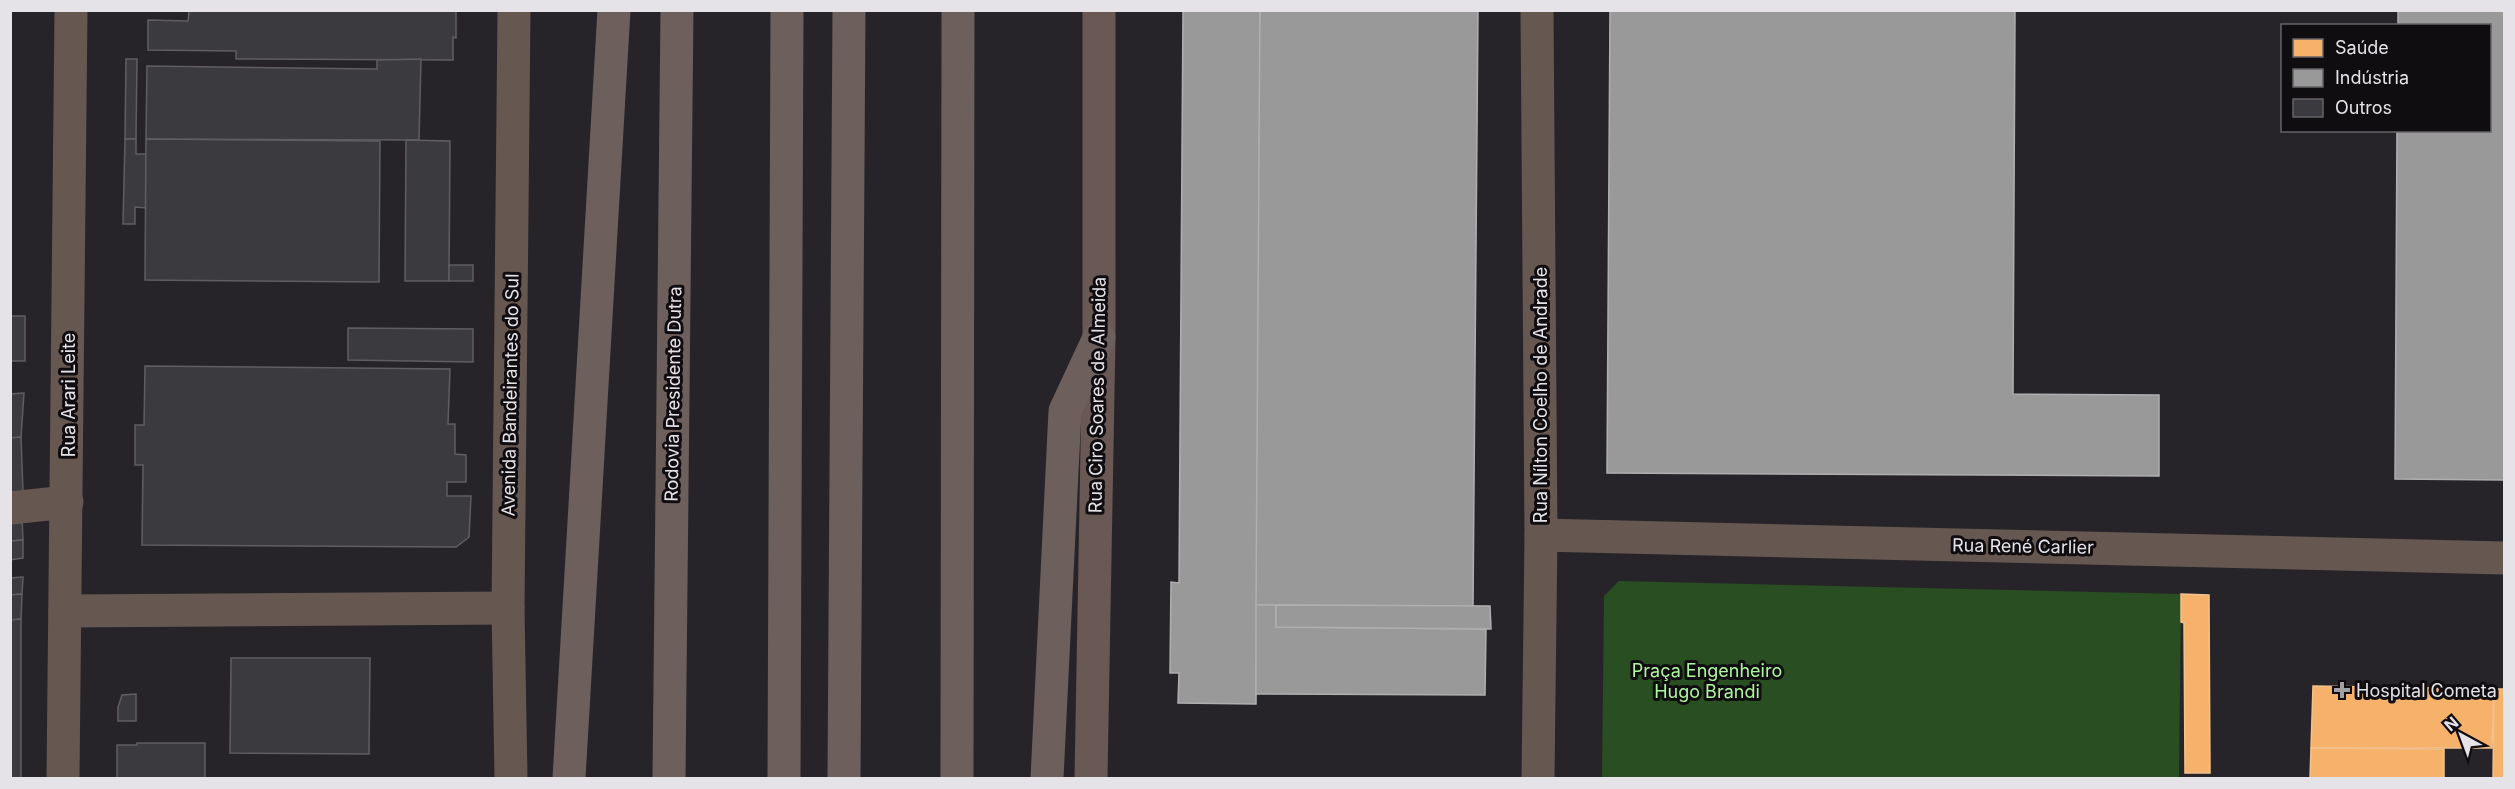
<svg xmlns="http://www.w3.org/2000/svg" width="2515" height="789" viewBox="0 0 2515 789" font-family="Inter,sans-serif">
  <rect width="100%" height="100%" fill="#262429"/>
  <path fill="#294e21" d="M 1619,581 L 2181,594 L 2179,778 L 1602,778 L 1604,596 Z"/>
  <g fill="#f6b26b" stroke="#f1c190" stroke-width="1.5">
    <path d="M 2181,594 L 2209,595 L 2210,773 L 2185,773 L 2184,623 L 2181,622 Z"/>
    <path d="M 2313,686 L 2494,689 L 2492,748 L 2311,748 Z"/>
    <path d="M 2494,689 L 2504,689 L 2504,778 L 2493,778 Z"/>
    <path d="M 2311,748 L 2444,749 L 2444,778 L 2310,778 Z"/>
  </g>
  <g fill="#999" stroke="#b0afb0" stroke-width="1.5">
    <path d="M 1183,10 L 1260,10 L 1256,704 L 1178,703 L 1179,673 L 1170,673 L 1171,582 L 1179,583 Z"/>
    <path d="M 1260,10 L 1478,10 L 1473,606 L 1256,605 Z"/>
    <path d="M 1610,10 L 2015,10 L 2013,394 L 2159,395 L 2159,476 L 1607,473 Z"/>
    <path d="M 2398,10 L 2504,10 L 2504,480 L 2395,479 L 2397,130 L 2490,130 L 2490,26 L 2398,26 Z"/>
    <path d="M 1256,605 L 1276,605 L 1276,627 L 1486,629 L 1485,695 L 1256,694 Z"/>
    <path d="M 1276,605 L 1490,606 L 1491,629 L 1276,627 Z"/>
  </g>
  <g fill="#3b3a3e" stroke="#605e62" stroke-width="1.5">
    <path d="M 345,10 L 456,10 L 456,38 L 453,37 L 453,60 L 236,59 L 236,51 L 148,50 L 148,20 L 188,21 L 189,11 Z"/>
    <path d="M 126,59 L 137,59 L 136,139 L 125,139 Z"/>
    <path d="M 421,59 L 419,140 L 146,139 L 147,66 L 377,69 L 377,60 Z"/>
    <path d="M 125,139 L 136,139 L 136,154 L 146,154 L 146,208 L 135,207 L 135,224 L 123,224 Z"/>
    <path d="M 146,139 L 380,141 L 379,282 L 145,280 Z"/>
    <path d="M 406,140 L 450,141 L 449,281 L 405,281 Z"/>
    <rect x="449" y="265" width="24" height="16"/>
    <rect x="10" y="316" width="15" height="45"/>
    <path d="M 348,328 L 473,329 L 473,362 L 348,360 Z"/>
    <path d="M 145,366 L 450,369 L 448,424 L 455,424 L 455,454 L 466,455 L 466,482 L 447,482 L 447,496 L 471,496 L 469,537 L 456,547 L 142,545 L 143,465 L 135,465 L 135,425 L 144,425 Z"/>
    <path d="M 24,393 L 21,437 L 10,438 L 10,394 Z"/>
    <path d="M 21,437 L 23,492 L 10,493 L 10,438 Z"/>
    <path d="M 22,517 L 23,540 L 10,541 L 10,518 Z"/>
    <path d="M 23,540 L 23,558 L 10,560 L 10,541 Z"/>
    <path d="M 23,577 L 22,594 L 10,595 L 10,578 Z"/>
    <path d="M 22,594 L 21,619 L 10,620 L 10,595 Z"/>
    <path d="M 21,619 L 21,778 L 10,778 L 10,620 Z"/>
    <path d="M 231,658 L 370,658 L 369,754 L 230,753 Z"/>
    <path d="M 136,694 L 136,721 L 118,721 L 118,707 L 122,695 Z"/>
    <path d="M 137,743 L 205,743 L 205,778 L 117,778 L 117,745 L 137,745 Z"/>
  </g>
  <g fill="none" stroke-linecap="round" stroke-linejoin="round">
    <g stroke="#675751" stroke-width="33">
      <path d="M 1537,10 L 1541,535 L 1538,778"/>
      <path d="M 10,508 L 67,502"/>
      <path d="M 1541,535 L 2504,558"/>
    </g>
    <g stroke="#675751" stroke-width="33">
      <path d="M 65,611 L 508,608"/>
      <path d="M 63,778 L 71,10"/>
      <path d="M 511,778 L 508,608 L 514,10"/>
    </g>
    <path stroke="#695853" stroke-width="33" d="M 1091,778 L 1099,338 L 1099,10"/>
    <g stroke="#6d5f5b" stroke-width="33">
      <path d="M 569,778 L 614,10"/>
      <path d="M 669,778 L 677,10"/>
      <path d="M 784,778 L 787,10"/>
      <path d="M 844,778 L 849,10"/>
      <path d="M 957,778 L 958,10"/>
      <path d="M 1047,778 L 1065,411 L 1099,338"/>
    </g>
  </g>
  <path fill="#a2a0a4" stroke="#0f0d10" stroke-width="2" d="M2339 681h6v6h6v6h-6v6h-6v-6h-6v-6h6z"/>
  <g text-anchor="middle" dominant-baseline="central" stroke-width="6" stroke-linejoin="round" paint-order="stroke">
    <g font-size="18" fill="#e5e3e7" stroke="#0f0d10">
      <text transform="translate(673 394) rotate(-89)">Rodovia Presidente Dutra</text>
      <text transform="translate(68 395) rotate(-90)">Rua Arari Leite</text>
      <text transform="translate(510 395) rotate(-89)">Avenida Bandeirantes do Sul</text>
      <text transform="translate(1097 395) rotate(-89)">Rua Ciro Soares de Almeida</text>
      <text transform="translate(1540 395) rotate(-90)">Rua Nílton Coelho de Andrade</text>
      <text transform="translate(2023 546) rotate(1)">Rua René Carlier</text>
    </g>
    <g font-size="18" fill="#adf79d" stroke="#0f0d10">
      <text x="1707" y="670">Praça Engenheiro<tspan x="1707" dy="21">Hugo Brandi</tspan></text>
    </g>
    <g font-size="18" fill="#e5e3e7" stroke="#0f0d10" text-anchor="start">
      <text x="2356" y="690">Hospital Cometa</text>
    </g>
  </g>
  <rect width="2515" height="789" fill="none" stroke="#e5e3e7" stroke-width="24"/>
  <rect x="2281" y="24" width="210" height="108" fill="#0f0d10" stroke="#656366" stroke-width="1.5"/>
  <rect x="2293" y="39" width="30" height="18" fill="#f6b26b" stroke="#656366" stroke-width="1.5"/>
  <text x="2335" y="54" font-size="18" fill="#e5e3e7">Saúde</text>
  <rect x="2293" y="69" width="30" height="18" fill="#999999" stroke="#656366" stroke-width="1.5"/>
  <text x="2335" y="84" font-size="18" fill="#e5e3e7">Indústria</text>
  <rect x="2293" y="99" width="30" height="18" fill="#3b3a3e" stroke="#656366" stroke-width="1.5"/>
  <text x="2335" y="114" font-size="18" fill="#e5e3e7">Outros</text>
  <g transform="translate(2461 735) rotate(319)" stroke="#0f0d10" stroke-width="4.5" paint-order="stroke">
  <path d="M0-4.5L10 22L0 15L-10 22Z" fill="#e5e3e7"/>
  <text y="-9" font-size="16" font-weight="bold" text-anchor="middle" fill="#e5e3e7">N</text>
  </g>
</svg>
